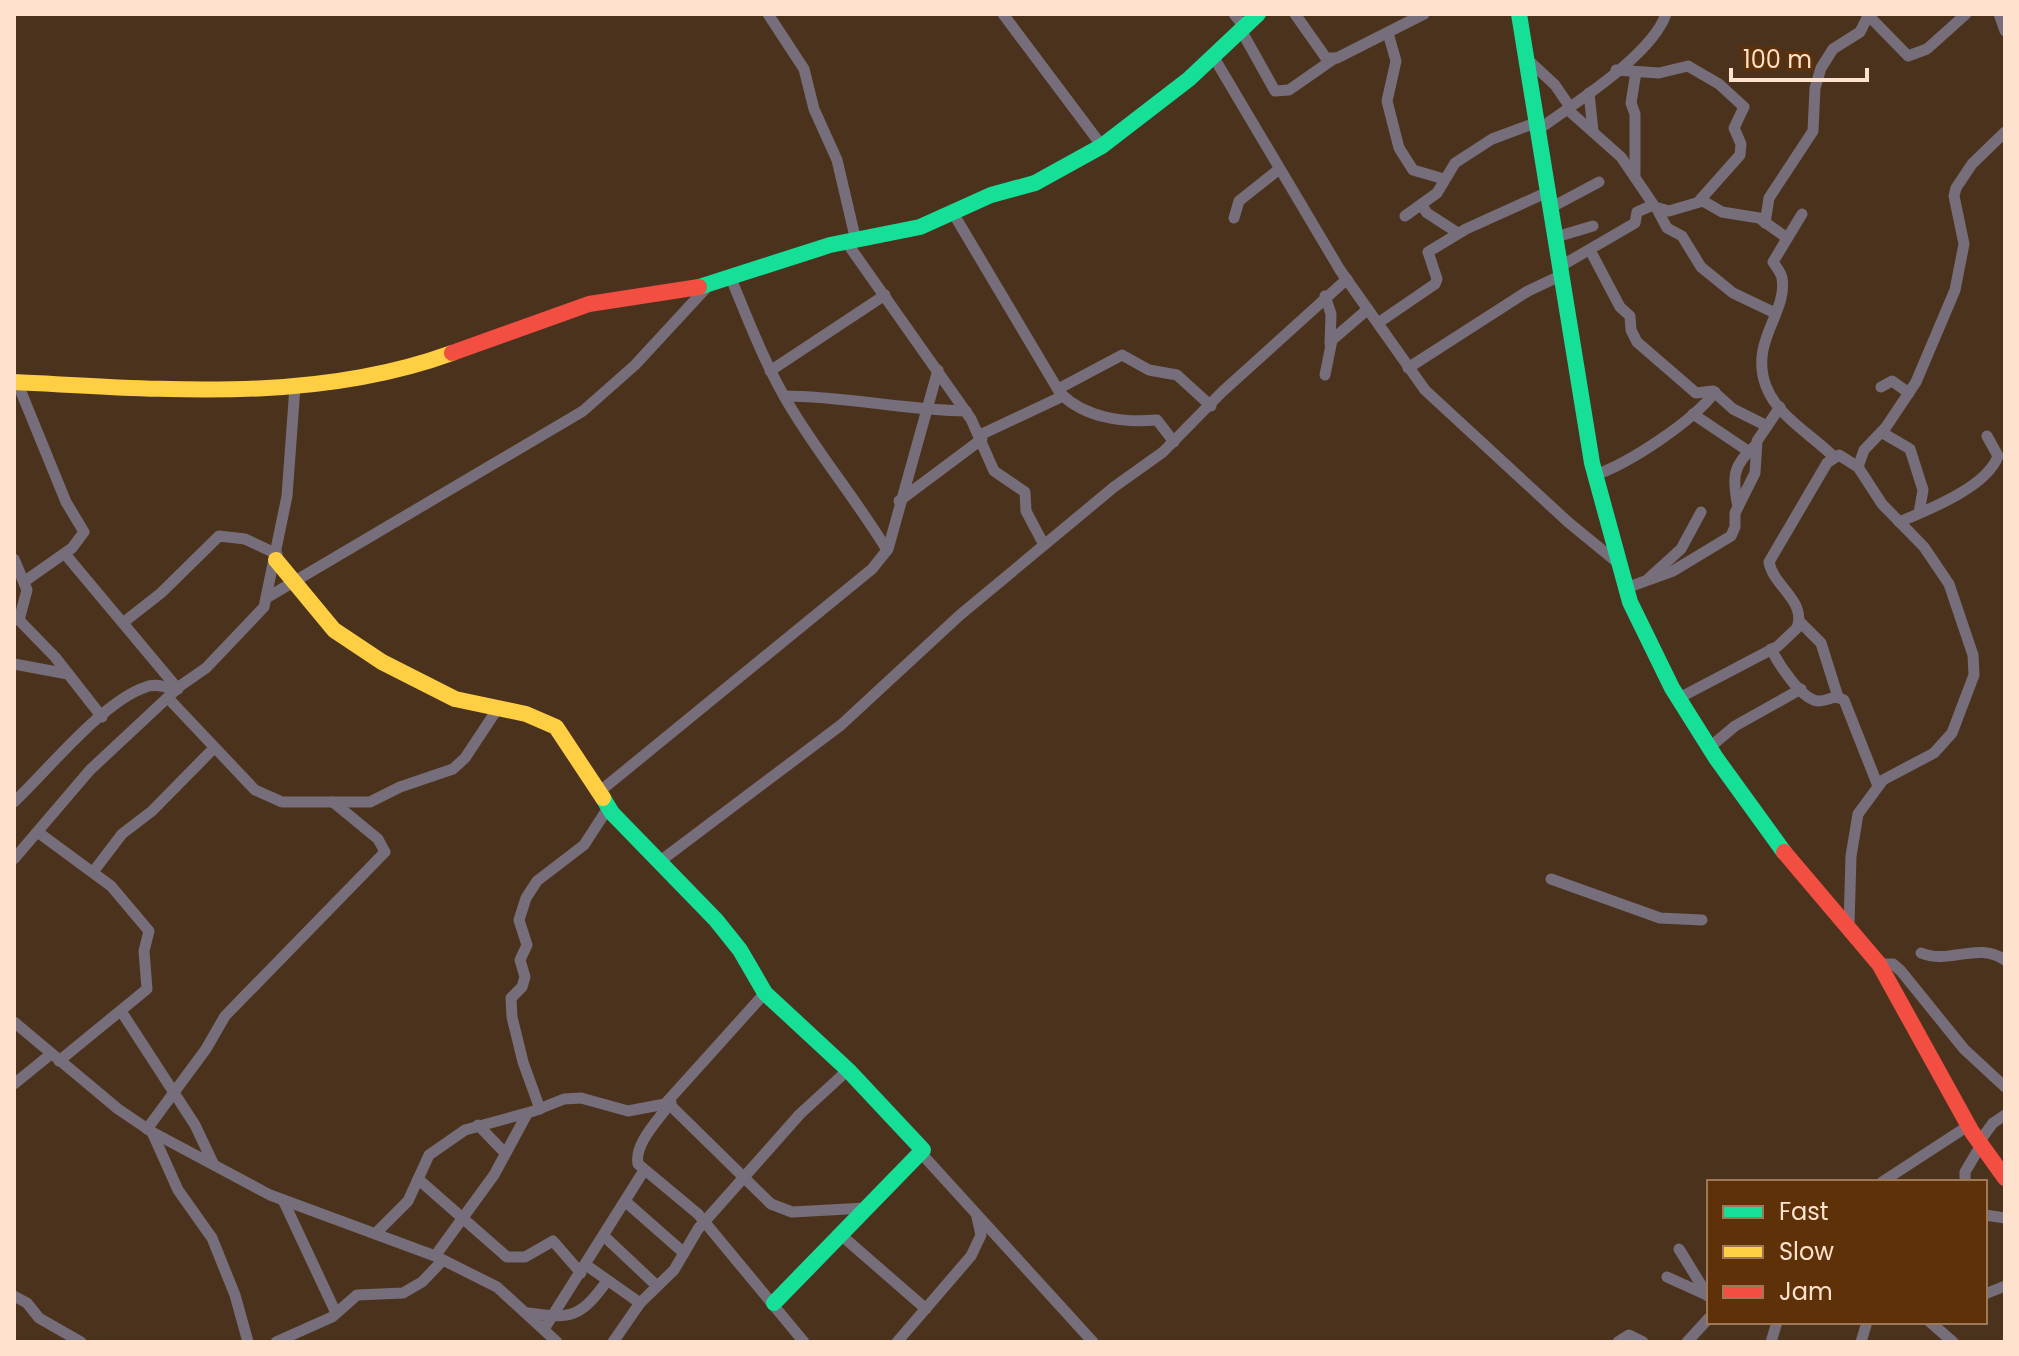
<svg xmlns="http://www.w3.org/2000/svg" width="2019" height="1356" viewBox="0 0 2019 1356" font-family="Poppins,sans-serif">
  <rect width="100%" height="100%" fill="#4b321d"/>
  <g fill="none" stroke-linecap="round" stroke-linejoin="round">
    <g stroke="#766e7a" stroke-width="11">
      <path d="M 768,14 L 804,69 L 814,109 L 837,160 L 856,241"/>
      <path d="M 1003,14 L 1102,146"/>
      <path d="M 1234,14 L 1244,27"/>
      <path d="M 1295,14 L 1326,58 L 1337,58 L 1424,14"/>
      <path d="M 1999,14 L 2005,31"/>
      <path d="M 1868,15 L 1908,56 L 1927,49 L 1966,14"/>
      <path d="M 1241,30 L 1275,91 L 1289,90 L 1335,58"/>
      <path d="M 1388,33 L 1396,61 L 1387,101 L 1399,148 L 1413,170 L 1444,179"/>
      <path d="M 1213,56 L 1340,270 L 1425,390 L 1568,522 L 1618,563"/>
      <path d="M 1526,58 L 1555,85 L 1570,107"/>
      <path d="M 1616,70 L 1659,73 L 1688,66 L 1719,84 L 1744,107 L 1734,128 L 1741,144 L 1740,155 L 1700,200"/>
      <path d="M 1589,93 L 1593,131"/>
      <path d="M 1567,109 L 1621,157 L 1655,207 L 1669,211 L 1703,201 L 1722,212 L 1759,218 L 1787,238"/>
      <path d="M 1539,129 C 1575,103 1652,55 1666,14"/>
      <path d="M 1635,174 L 1635,114 L 1631,103 L 1636,72"/>
      <path d="M 1422,206 L 1427,213 L 1458,233"/>
      <path d="M 1552,207 L 1599,182"/>
      <path d="M 1657,209 L 1667,228 L 1682,236 L 1701,267 L 1733,293 L 1775,313"/>
      <path d="M 953,213 L 1060,393 C 1085,418 1123,423 1157,420 L 1174,442"/>
      <path d="M 1802,214 L 1773,262 C 1776,267 1781,272 1782,278 C 1788,313 1749,341 1766,386 C 1777,416 1812,435 1834,457"/>
      <path d="M 1405,216 L 1437,193 L 1455,163 L 1492,139 L 1538,122"/>
      <path d="M 1234,218 L 1239,201 L 1278,170"/>
      <path d="M 1765,223 L 1769,198 L 1813,131 L 1815,88 L 1821,68 L 1833,49 L 1860,32 L 1869,14"/>
      <path d="M 1556,237 L 1593,226"/>
      <path d="M 847,243 L 971,419 L 994,471 L 1025,492 L 1026,511 L 1044,545"/>
      <path d="M 1590,250 L 1620,307 L 1630,316 L 1631,330 L 1637,342 L 1696,393 L 1713,391 L 1733,409 L 1767,426"/>
      <path d="M 1561,266 L 1635,223 L 1637,212 L 1653,205"/>
      <path d="M 732,281 C 749,322 765,364 788,403 C 818,454 856,499 887,550"/>
      <path d="M 1325,296 L 1331,314 L 1330,344"/>
      <path d="M 1378,323 L 1435,284 L 1437,279 L 1428,252 L 1466,229 L 1550,191"/>
      <path d="M 1408,368 L 1528,291 L 1562,275"/>
      <path d="M 770,371 L 885,295"/>
      <path d="M 1325,375 L 1332,340 L 1368,309"/>
      <path d="M 17,382 L 66,502 L 84,532 L 72,548 L 25,581"/>
      <path d="M 1881,387 L 1892,381 L 1909,393"/>
      <path d="M 1058,389 L 1122,355 L 1149,370 L 1177,375 L 1211,406"/>
      <path d="M 784,396 C 845,396 904,410 966,411"/>
      <path d="M 1693,414 L 1748,451"/>
      <path d="M 1881,432 L 1910,449 L 1923,490 L 1919,513"/>
      <path d="M 980,435 L 1063,396"/>
      <path d="M 1858,467 L 1864,450 L 1886,427 L 1916,382 L 1955,290 L 1964,244 L 1954,196 L 1956,188 L 1972,164 L 2005,132"/>
      <path d="M 1595,475 C 1630,463 1693,421 1715,392"/>
      <path d="M 899,501 L 982,439"/>
      <path d="M 1738,507 C 1732,478 1732,465 1756,445"/>
      <path d="M 1899,522 C 1928,510 1987,487 1998,456 L 1987,436"/>
      <path d="M 65,554 L 178,689"/>
      <path d="M 14,559 L 27,590 L 19,620 L 55,657 L 102,717"/>
      <path d="M 1649,578 L 1681,549 L 1701,512"/>
      <path d="M 1626,588 L 1673,571 L 1731,536 L 1735,527 L 1735,513 L 1755,473 L 1757,441 L 1780,407"/>
      <path d="M 268,597 L 583,411 L 635,365 L 708,286"/>
      <path d="M 1799,621 L 1821,643 L 1838,697"/>
      <path d="M 124,622 L 161,593 L 219,536 L 245,539 L 277,554"/>
      <path d="M 1771,649 C 1778,663 1802,701 1819,701 C 1829,701 1833,694 1844,700 L 1878,786"/>
      <path d="M 14,664 L 68,674"/>
      <path d="M 168,698 L 255,790 L 282,802 L 370,802 L 400,787 L 453,769 L 465,758 L 498,708"/>
      <path d="M 1679,698 L 1778,646 L 1797,628 C 1807,601 1773,586 1769,562 L 1827,463 L 1839,455 L 1858,467 L 1882,504 L 1924,547 L 1949,584 L 1973,655 L 1974,675 L 1952,733 L 1934,753 L 1883,780 L 1858,814 L 1851,856 L 1849,926"/>
      <path d="M 1710,747 L 1735,726 L 1801,689"/>
      <path d="M 599,792 L 872,569 L 888,549 L 938,370"/>
      <path d="M 14,802 C 48,770 103,701 146,687 C 155,683 167,687 176,690"/>
      <path d="M 39,833 L 111,886 L 149,931 L 144,951 L 147,989 L 59,1061"/>
      <path d="M 14,859 L 90,770 L 180,686 L 206,668 L 264,607 L 287,496 L 295,387"/>
      <path d="M 659,862 L 841,725 L 960,615 L 1114,487 L 1163,452 L 1222,392 L 1347,279"/>
      <path d="M 93,872 L 122,834 L 152,811 L 214,748"/>
      <path d="M 1551,879 L 1660,918 L 1702,920"/>
      <path d="M 1921,953 C 1950,965 1978,941 2005,960"/>
      <path d="M 1879,964 L 1893,964 L 1901,971 L 1964,1049 L 2005,1087"/>
      <path d="M 121,1011 L 195,1125 L 213,1163"/>
      <path d="M 14,1022 L 118,1109 L 152,1132 L 270,1195 L 435,1256 L 497,1287 L 557,1342"/>
      <path d="M 14,1084 L 51,1054"/>
      <path d="M 671,1102 C 659,1120 634,1143 638,1164 L 698,1214 L 804,1342"/>
      <path d="M 669,1104 L 771,1204 L 792,1212 L 866,1208"/>
      <path d="M 540,1109 L 523,1062 L 512,1017 L 511,998 L 522,987 L 525,977 L 520,960 L 527,945 L 519,920 L 526,898 L 537,881 L 584,845 L 608,808"/>
      <path d="M 478,1125 L 505,1153"/>
      <path d="M 147,1129 L 206,1049 L 225,1016 L 385,852 L 378,839 L 333,802"/>
      <path d="M 152,1132 L 178,1190 L 212,1238 L 235,1295 L 248,1342"/>
      <path d="M 1979,1142 L 1993,1123 L 2005,1115"/>
      <path d="M 920,1152 L 1093,1342"/>
      <path d="M 418,1179 L 507,1257 L 525,1257 L 553,1241 L 581,1273"/>
      <path d="M 1882,1182 L 1968,1126"/>
      <path d="M 1965,1182 L 1965,1172 L 1981,1145"/>
      <path d="M 283,1200 L 336,1313"/>
      <path d="M 626,1202 L 684,1253"/>
      <path d="M 1985,1215 L 2005,1218"/>
      <path d="M 376,1233 L 408,1201 L 429,1155 L 465,1130 L 534,1111 L 564,1099 L 581,1098 L 628,1111 L 665,1104 L 765,993"/>
      <path d="M 841,1235 L 926,1309"/>
      <path d="M 604,1236 L 657,1286"/>
      <path d="M 1679,1249 L 1708,1296"/>
      <path d="M 435,1256 L 494,1175 L 527,1114"/>
      <path d="M 586,1265 L 640,1303"/>
      <path d="M 1667,1277 L 1709,1296"/>
      <path d="M 1985,1294 L 2005,1286"/>
      <path d="M 14,1296 L 27,1303 L 39,1318 L 81,1342"/>
      <path d="M 528,1313 C 572,1319 580,1318 607,1281"/>
      <path d="M 1930,1322 L 1953,1342"/>
      <path d="M 544,1329 L 643,1172"/>
      <path d="M 276,1342 L 332,1317 L 357,1295 L 403,1293 L 422,1282 L 443,1260"/>
      <path d="M 613,1342 L 640,1303 L 674,1270 L 698,1229 L 800,1114 L 848,1070"/>
      <path d="M 897,1342 L 971,1256 L 981,1235 L 977,1217"/>
      <path d="M 1618,1342 L 1629,1335 L 1643,1342"/>
      <path d="M 1687,1342 L 1709,1318"/>
      <path d="M 1771,1342 L 1777,1322"/>
      <path d="M 1861,1342 L 1867,1322"/>
    </g>
    <g stroke="#16e098" stroke-width="16">
      <path d="M 1519,14 L 1592,463 L 1630,602 L 1672,688 L 1716,758 L 1784,852"/>
      <path d="M 699,287 L 830,245 L 920,227 L 991,195 L 1035,183 L 1102,146 L 1189,79 L 1258,14"/>
      <path d="M 603,798 L 612,813 L 716,920 L 740,950 L 765,993 L 848,1070 L 923,1150 L 774,1303"/>
    </g>
    <g stroke="#ffcf43" stroke-width="16">
      <path d="M 14,382 C 160,389 312,404 452,353"/>
      <path d="M 276,560 L 334,630 L 382,662 L 455,699 L 526,714 L 556,727 L 603,798"/>
    </g>
    <g stroke="#f24e42" stroke-width="16">
      <path d="M 452,353 L 589,304 L 699,287"/>
      <path d="M 1784,852 L 1879,964 L 1972,1132 L 2005,1178"/>
    </g>
  </g>
  <rect width="2019" height="1356" fill="none" stroke="#ffe2ce" stroke-width="32"/>
  <rect x="1707" y="1180" width="280" height="144" fill="#5f3109" stroke="#9f7858" stroke-width="2"/>
  <rect x="1723" y="1206" width="40" height="12" fill="#16e098" stroke="#9f7858" stroke-width="2"/>
  <text x="1779" y="1220" font-size="24" fill="#ffe2ce">Fast</text>
  <rect x="1723" y="1246" width="40" height="12" fill="#ffcf43" stroke="#9f7858" stroke-width="2"/>
  <text x="1779" y="1260" font-size="24" fill="#ffe2ce">Slow</text>
  <rect x="1723" y="1286" width="40" height="12" fill="#f24e42" stroke="#9f7858" stroke-width="2"/>
  <text x="1779" y="1300" font-size="24" fill="#ffe2ce">Jam</text>
  <path d="M1731 68v12h136v-12" fill="none" stroke="#ffe2ce" stroke-width="4"/>
  <text x="1743" y="68" font-size="24" fill="#ffe2ce" stroke="#5f3109" stroke-width="6" paint-order="stroke">100 m</text>
</svg>
